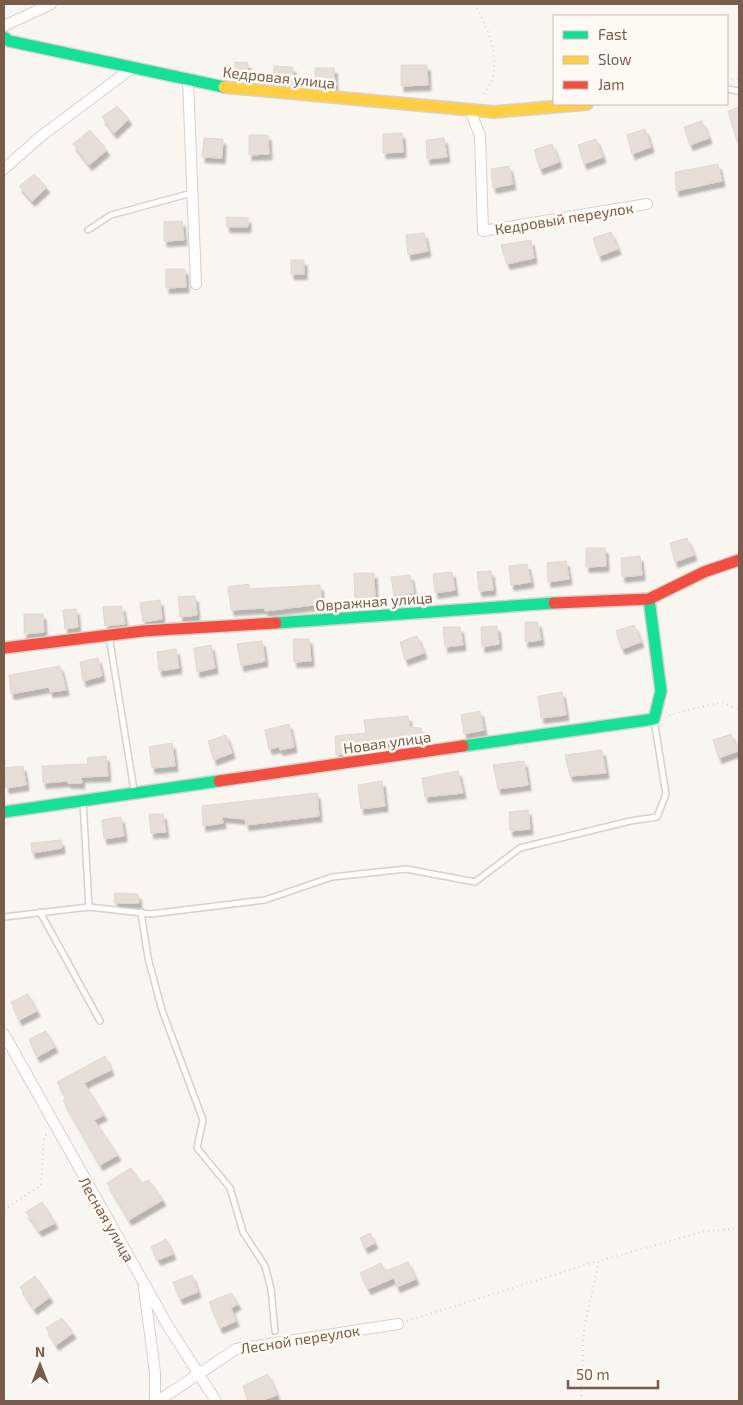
<svg xmlns="http://www.w3.org/2000/svg" width="743" height="1405" viewBox="0 0 743 1405" font-family="'Exo 2',sans-serif">
  <defs>
    <filter id="shadow"><feDropShadow dx="3" dy="5.5" stdDeviation="1" flood-color="#0004"/></filter>
  </defs>
  <rect width="100%" height="100%" fill="#f9f5f0"/>
  <g fill="#e6ded7" stroke="#e2d8d2" filter="url(#shadow)">
    <path d="M 235,62 L 248,63 L 246,81 L 235,80 Z"/>
    <path d="M 401,65 L 427,65 L 428,85 L 401,86 Z"/>
    <path d="M 274,66 L 293,67 L 293,85 L 273,83 Z"/>
    <path d="M 315,68 L 334,68 L 335,86 L 315,87 Z"/>
    <path d="M 117,106 L 129,119 L 114,133 L 102,117 Z"/>
    <path d="M 739,107 L 739,140 L 737,141 L 728,111 Z"/>
    <path d="M 702,121 L 709,138 L 690,145 L 684,127 Z"/>
    <path d="M 645,129 L 651,147 L 632,154 L 627,135 Z"/>
    <path d="M 90,130 L 107,150 L 89,165 L 73,144 Z"/>
    <path d="M 402,133 L 403,152 L 383,153 L 383,134 Z"/>
    <path d="M 249,135 L 268,135 L 269,154 L 249,155 Z"/>
    <path d="M 204,138 L 223,139 L 222,158 L 202,157 Z"/>
    <path d="M 444,138 L 447,157 L 427,159 L 426,140 Z"/>
    <path d="M 596,139 L 603,157 L 584,164 L 578,145 Z"/>
    <path d="M 552,144 L 559,162 L 540,169 L 534,150 Z"/>
    <path d="M 718,164 L 722,181 L 676,191 L 675,172 Z"/>
    <path d="M 509,166 L 513,184 L 493,188 L 491,169 Z"/>
    <path d="M 34,174 L 47,187 L 32,201 L 19,186 Z"/>
    <path d="M 226,217 L 248,218 L 248,227 L 227,227 Z"/>
    <path d="M 182,221 L 184,240 L 164,241 L 164,222 Z"/>
    <path d="M 611,232 L 618,249 L 599,256 L 593,238 Z"/>
    <path d="M 424,233 L 428,251 L 408,255 L 406,235 Z"/>
    <path d="M 531,240 L 534,258 L 507,264 L 501,245 Z"/>
    <rect x="291" y="260" width="13" height="14"/>
    <path d="M 166,269 L 185,269 L 186,287 L 166,288 Z"/>
    <path d="M 687,538 L 694,555 L 675,562 L 670,543 Z"/>
    <path d="M 586,548 L 605,548 L 606,566 L 586,567 Z"/>
    <path d="M 640,556 L 642,575 L 622,577 L 621,558 Z"/>
    <path d="M 566,561 L 569,579 L 548,582 L 547,563 Z"/>
    <path d="M 527,564 L 531,582 L 511,585 L 509,566 Z"/>
    <path d="M 491,571 L 493,590 L 479,591 L 477,572 Z"/>
    <path d="M 452,572 L 455,590 L 435,593 L 433,574 Z"/>
    <path d="M 354,573 L 374,573 L 375,600 L 355,603 Z"/>
    <path d="M 410,575 L 414,593 L 394,596 L 391,577 Z"/>
    <path d="M 249,584 L 249,589 L 320,585 L 322,604 L 265,611 L 265,608 L 231,610 L 228,587 Z"/>
    <path d="M 195,596 L 197,615 L 180,617 L 178,597 Z"/>
    <path d="M 160,600 L 162,619 L 143,622 L 140,603 Z"/>
    <path d="M 122,606 L 125,624 L 105,626 L 103,607 Z"/>
    <path d="M 76,609 L 78,627 L 65,629 L 63,610 Z"/>
    <path d="M 24,614 L 43,614 L 44,632 L 24,634 Z"/>
    <path d="M 525,622 L 538,622 L 541,640 L 525,642 Z"/>
    <path d="M 634,625 L 641,642 L 622,649 L 616,631 Z"/>
    <path d="M 497,626 L 499,644 L 482,647 L 481,627 Z"/>
    <path d="M 443,627 L 460,627 L 463,645 L 445,647 Z"/>
    <path d="M 417,636 L 424,653 L 405,660 L 400,642 Z"/>
    <path d="M 293,639 L 309,639 L 311,661 L 294,662 Z"/>
    <path d="M 262,641 L 265,661 L 241,666 L 237,644 Z"/>
    <path d="M 211,645 L 215,668 L 197,672 L 194,648 Z"/>
    <path d="M 176,649 L 179,668 L 159,671 L 157,652 Z"/>
    <path d="M 98,658 L 102,676 L 83,681 L 80,662 Z"/>
    <path d="M 60,666 L 66,690 L 50,692 L 49,687 L 11,694 L 9,675 Z"/>
    <path d="M 562,692 L 566,715 L 541,718 L 538,696 Z"/>
    <path d="M 480,711 L 484,730 L 464,734 L 461,715 Z"/>
    <path d="M 408,716 L 410,727 L 421,728 L 422,739 L 355,745 L 356,752 L 336,755 L 335,736 L 366,733 L 364,720 Z"/>
    <path d="M 289,724 L 294,747 L 280,750 L 279,747 L 269,749 L 265,730 Z"/>
    <path d="M 731,734 L 738,751 L 719,758 L 713,740 Z"/>
    <path d="M 226,735 L 232,753 L 214,760 L 208,741 Z"/>
    <path d="M 172,743 L 175,766 L 152,768 L 149,747 Z"/>
    <path d="M 602,750 L 606,773 L 570,776 L 565,755 Z"/>
    <path d="M 106,756 L 108,776 L 81,777 L 82,783 L 68,783 L 68,781 L 43,783 L 42,766 L 88,764 L 87,758 Z"/>
    <path d="M 524,761 L 528,785 L 498,789 L 493,765 Z"/>
    <path d="M 23,766 L 26,785 L 6,788 L 4,768 Z"/>
    <path d="M 458,771 L 463,793 L 425,797 L 422,778 Z"/>
    <path d="M 382,781 L 385,806 L 361,809 L 358,785 Z"/>
    <path d="M 317,793 L 319,816 L 246,825 L 245,819 L 222,817 L 223,823 L 203,826 L 202,806 Z"/>
    <path d="M 528,810 L 530,829 L 510,831 L 509,812 Z"/>
    <path d="M 149,814 L 163,814 L 166,832 L 151,833 Z"/>
    <path d="M 121,817 L 124,836 L 104,839 L 102,820 Z"/>
    <path d="M 61,840 L 62,848 L 32,853 L 31,843 Z"/>
    <path d="M 115,893 L 138,894 L 139,903 L 114,903 Z"/>
    <path d="M 28,994 L 37,1011 L 19,1020 L 11,1002 Z"/>
    <path d="M 46,1031 L 55,1047 L 37,1057 L 29,1039 Z"/>
    <path d="M 105,1056 L 111,1070 L 84,1083 L 104,1115 L 94,1120 L 118,1155 L 100,1165 L 63,1100 L 66,1098 L 57,1082 Z"/>
    <path d="M 131,1168 L 142,1183 L 149,1180 L 163,1200 L 129,1220 L 107,1183 Z"/>
    <path d="M 42,1202 L 55,1223 L 39,1231 L 26,1212 Z"/>
    <path d="M 370,1233 L 375,1243 L 365,1248 L 360,1238 Z"/>
    <path d="M 166,1239 L 173,1254 L 158,1260 L 151,1247 Z"/>
    <path d="M 408,1262 L 416,1279 L 397,1287 L 394,1278 L 368,1289 L 360,1273 L 381,1263 L 385,1271 Z"/>
    <path d="M 192,1275 L 198,1292 L 180,1299 L 173,1282 Z"/>
    <path d="M 35,1276 L 50,1297 L 34,1309 L 20,1287 Z"/>
    <path d="M 231,1293 L 238,1304 L 231,1308 L 236,1321 L 220,1328 L 209,1302 Z"/>
    <path d="M 62,1318 L 73,1333 L 56,1345 L 46,1328 Z"/>
    <path d="M 268,1374 L 277,1395 L 260,1401 L 248,1401 L 243,1386 Z"/>
  </g>
  <g fill="none" stroke-linecap="round" stroke-linejoin="round">
    <defs>
      <g id="lane">
        <path d="M 727,89 L 739,91"/>
        <path d="M 88,230 L 111,215 L 192,193"/>
        <path d="M 109,636 L 134,790"/>
        <path d="M 83,801 L 89,907"/>
        <path d="M 40,912 L 100,1021"/>
        <path d="M 141,912 L 148,958 L 162,1010 L 203,1120 L 197,1148 L 230,1188 L 243,1232 L 265,1266 L 271,1289 L 275,1331"/>
        <path d="M 4,917 L 89,907 L 151,914 L 265,900 L 332,877 L 406,869 L 475,882 L 520,848 L 630,821 L 657,817 L 666,794 L 654,720"/>
      </g>
      <g id="street">
        <path d="M 4,26 L 51,4"/>
        <path d="M 188,80 L 196,284"/>
        <path d="M 470,110 L 480,136 L 483,231 L 647,204"/>
        <path d="M 4,169 L 40,137 L 132,68"/>
        <path d="M 4,1034 L 168,1326 L 216,1401"/>
        <path d="M 144,1288 L 155,1373 L 155,1401"/>
        <path d="M 158,1401 L 236,1349 L 398,1324"/>
      </g>
      <g id="fast">
        <path d="M 4,37 L 9,41 L 224,87"/>
        <path d="M 276,623 L 554,603"/>
        <path d="M 463,746 L 654,719 L 661,691 L 649,599"/>
        <path d="M 4,812 L 219,781"/>
      </g>
      <path id="slow" d="M 224,87 L 494,112 L 587,104"/>
      <g id="jam">
        <path d="M 554,603 L 649,599 L 704,572 L 739,560"/>
        <path d="M 4,648 L 143,631 L 276,623"/>
        <path d="M 219,781 L 463,746"/>
      </g>
    </defs>
    <use href="#lane" stroke="#d7d1cb" stroke-width="8"/>
    <use href="#street" stroke="#d7d1cb" stroke-width="12"/>
    <use href="#fast" stroke="#d9d2cb" stroke-width="14"/>
    <use href="#slow" stroke="#d9d2cb" stroke-width="14"/>
    <use href="#jam" stroke="#d9d2cb" stroke-width="14"/>
    <g stroke="#dcd5d0" stroke-width="2" stroke-dasharray="1 4" stroke-linecap="butt">
      <path d="M 475,4 C 489,32 507,68 482,96"/>
      <path d="M 732,80 L 739,79"/>
      <path d="M 669,715 L 722,702 L 739,710"/>
      <path d="M 4,1210 L 41,1185 L 44,1138 L 47,1133"/>
      <path d="M 407,1321 L 598,1261"/>
      <path d="M 581,1401 L 584,1328 L 599,1261 L 702,1232 L 739,1228"/>
    </g>
    <use href="#lane" stroke="#fefefd" stroke-width="5"/>
    <use href="#street" stroke="#fefefd" stroke-width="10"/>
    <use href="#fast" stroke="#16e098" stroke-width="11"/>
    <use href="#slow" stroke="#ffcf43" stroke-width="11"/>
    <use href="#jam" stroke="#f24e42" stroke-width="11"/>
  </g>
  <g text-anchor="middle" dominant-baseline="central" stroke-width="5" stroke-linejoin="round" paint-order="stroke">
    <g font-size="15" fill="#7a5c4d" stroke="#fffaf3">
      <text transform="translate(279 77) rotate(6)">Кедровая улица</text>
      <text transform="translate(564 218) rotate(-9)">Кедровый переулок</text>
      <text transform="translate(374 601) rotate(-4)">Овражная улица</text>
      <text transform="translate(387 742) rotate(-8)">Новая улица</text>
      <text transform="translate(107 1219) rotate(60)">Лесная улица</text>
      <text transform="translate(300 1339) rotate(-9)">Лесной переулок</text>
    </g>
  </g>
  <rect width="743" height="1405" fill="none" stroke="#7a5c4d" stroke-width="10"/>
  <rect x="553" y="15" width="175" height="90" fill="#fffaf3" stroke="#cabbb1"/>
  <rect x="563" y="31" width="25" height="8" fill="#16e098" stroke="#cabbb1"/>
  <text x="598" y="40" font-size="15" fill="#7a5c4d">Fast</text>
  <rect x="563" y="56" width="25" height="8" fill="#ffcf43" stroke="#cabbb1"/>
  <text x="598" y="65" font-size="15" fill="#7a5c4d">Slow</text>
  <rect x="563" y="81" width="25" height="8" fill="#f24e42" stroke="#cabbb1"/>
  <text x="598" y="90" font-size="15" fill="#7a5c4d">Jam</text>
  <g transform="translate(40 1365)" stroke="#fffaf3" stroke-width="4" paint-order="stroke">
  <path d="M0-4L9 19L0 12L-9 19Z" fill="#7a5c4d"/>
  <text y="-8" font-size="14" font-weight="bold" text-anchor="middle" fill="#7a5c4d">N</text>
  </g>
  <path d="M568 1380v8h90v-8" fill="none" stroke="#7a5c4d" stroke-width="2.5"/>
  <text x="576" y="1380" font-size="15" fill="#7a5c4d" stroke="#fffaf3" stroke-width="4" paint-order="stroke">50 m</text>
</svg>
